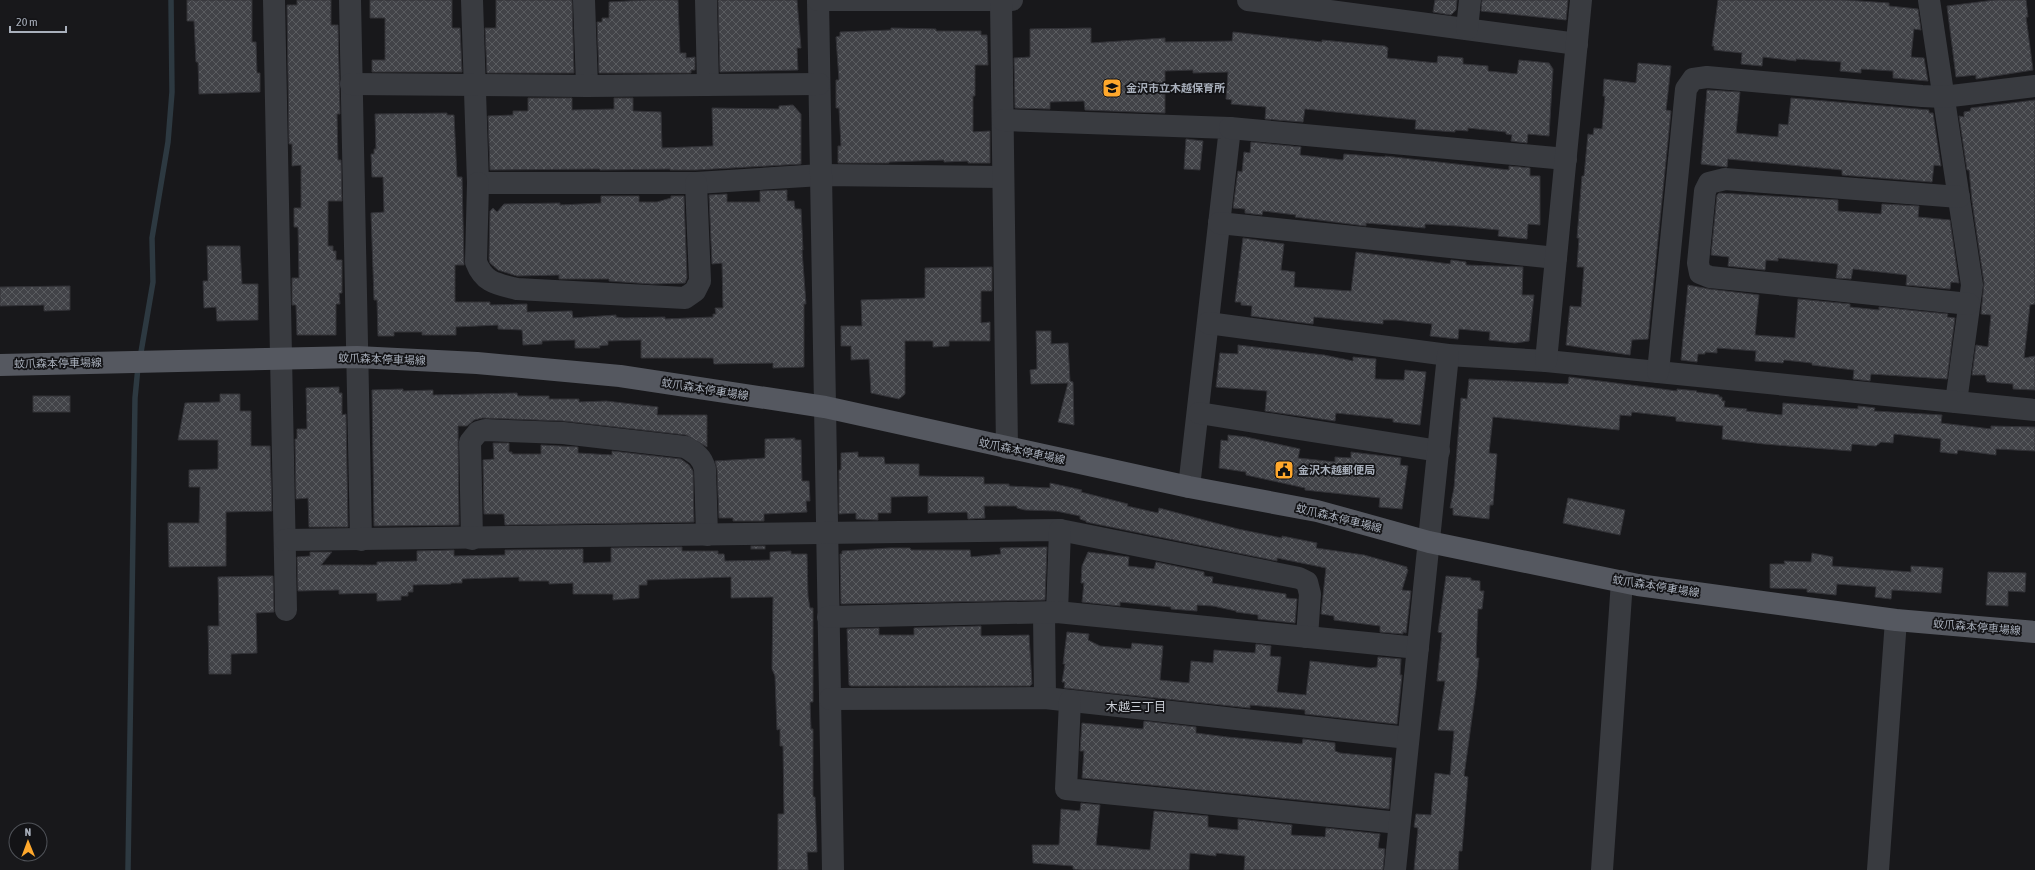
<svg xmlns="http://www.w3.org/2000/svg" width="2035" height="870" viewBox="0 0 2035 870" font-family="'Asap Condensed','Noto Sans JP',sans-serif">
  <defs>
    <pattern id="building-cross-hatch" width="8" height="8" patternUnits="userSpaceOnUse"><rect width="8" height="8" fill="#424348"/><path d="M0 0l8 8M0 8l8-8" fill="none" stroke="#5a5c60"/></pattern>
  </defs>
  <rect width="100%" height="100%" fill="#18181b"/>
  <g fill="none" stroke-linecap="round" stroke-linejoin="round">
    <g stroke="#2d3941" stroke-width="5.5">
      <path d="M 140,358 L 153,282 L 152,238 L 168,142 L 172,92 L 171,0"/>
      <path d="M 128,870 L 135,398 L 138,367"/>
    </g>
  </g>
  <g fill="url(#building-cross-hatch)" stroke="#323237">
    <path d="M 187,0 L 252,0 L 252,42 L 256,42 L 257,73 L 260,73 L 260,92 L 199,94 L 198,62 L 196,62 L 194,21 L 187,21 Z"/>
    <path d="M 297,0 L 331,0 L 331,25 L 338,25 L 340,114 L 337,114 L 338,160 L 341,160 L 342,201 L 328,201 L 328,246 L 333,246 L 333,251 L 336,251 L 336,260 L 342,260 L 342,293 L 339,293 L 340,304 L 336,304 L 336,335 L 297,335 L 296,305 L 292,305 L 292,278 L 299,278 L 298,227 L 294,227 L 294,208 L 301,208 L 301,165 L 292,166 L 292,144 L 289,144 L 287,5 L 297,5 Z"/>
    <path d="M 370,0 L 452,0 L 452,28 L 460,28 L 462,72 L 372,72 L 372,60 L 385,60 L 385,18 L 370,18 Z"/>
    <path d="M 496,0 L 572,0 L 574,73 L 487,73 L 485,28 L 496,28 Z"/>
    <path d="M 647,0 L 678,0 L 680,53 L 686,53 L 686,58 L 695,57 L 695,70 L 691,70 L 691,73 L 599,73 L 597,22 L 602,22 L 602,18 L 609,18 L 609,2 Z"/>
    <path d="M 718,0 L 797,0 L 801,48 L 797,48 L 798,70 L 720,72 Z"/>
    <path d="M 1435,0 L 1457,0 L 1456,10 L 1451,15 L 1433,12 Z"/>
    <path d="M 1482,0 L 1568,0 L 1566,20 L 1481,11 Z"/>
    <path d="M 1718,0 L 1845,0 L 1889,3 L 1889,6 L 1918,9 L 1921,30 L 1914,29 L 1911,57 L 1924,58 L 1928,81 L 1893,78 L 1893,71 L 1861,69 L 1861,73 L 1840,71 L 1841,62 L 1796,59 L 1796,61 L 1763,57 L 1762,66 L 1741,64 L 1742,53 L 1714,50 L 1714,46 L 1712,46 Z"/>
    <path d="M 1995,0 L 2026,0 L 2028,17 L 2026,17 L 2033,70 L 1976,79 L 1976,75 L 1956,77 L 1947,6 Z"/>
    <path d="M 891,28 L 936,29 L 936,31 L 981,31 L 981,35 L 987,35 L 988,65 L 975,65 L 975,96 L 973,96 L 973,132 L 990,131 L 990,163 L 968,163 L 968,161 L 944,162 L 944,160 L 889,162 L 889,163 L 838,163 L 838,146 L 841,146 L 839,108 L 836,108 L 836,80 L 839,80 L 836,37 L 840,36 L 840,32 L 891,30 Z"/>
    <path d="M 1091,28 L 1091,43 L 1165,38 L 1165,42 L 1232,41 L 1233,32 L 1322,42 L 1322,40 L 1385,46 L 1388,48 L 1387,58 L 1437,63 L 1438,56 L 1463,58 L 1463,64 L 1488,66 L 1488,71 L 1517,74 L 1519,60 L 1549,63 L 1553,69 L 1549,136 L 1528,134 L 1527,143 L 1511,141 L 1512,135 L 1506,134 L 1506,132 L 1468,128 L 1468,131 L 1455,130 L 1455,132 L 1415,129 L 1416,120 L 1305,109 L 1303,122 L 1265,119 L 1266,107 L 1231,104 L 1232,100 L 1226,99 L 1228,72 L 1193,73 L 1193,70 L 1165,71 L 1165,113 L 1085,110 L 1084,101 L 1050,102 L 1050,109 L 1015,108 L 1014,58 L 1030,57 L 1030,29 Z"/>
    <path d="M 1638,63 L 1671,66 L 1666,110 L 1671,111 L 1648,339 L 1632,340 L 1630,355 L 1566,345 L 1570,306 L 1581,307 L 1584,267 L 1577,267 L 1579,238 L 1577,238 L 1582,176 L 1584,176 L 1588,134 L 1593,135 L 1594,128 L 1602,129 L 1605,96 L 1603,96 L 1604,79 L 1636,83 Z"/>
    <path d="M 1707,90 L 1740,92 L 1736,133 L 1778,137 L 1779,124 L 1788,125 L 1791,98 L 1929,110 L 1929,113 L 1933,113 L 1941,166 L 1934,165 L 1932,182 L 1842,175 L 1842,170 L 1728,159 L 1727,167 L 1701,164 Z"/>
    <path d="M 528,98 L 572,98 L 572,110 L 614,109 L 614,98 L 633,98 L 633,111 L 661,112 L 662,148 L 713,146 L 712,108 L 779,109 L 779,106 L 793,105 L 801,114 L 801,164 L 696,170 L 670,170 L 670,169 L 600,170 L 600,169 L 490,170 L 488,116 L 513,115 L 513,111 L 528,111 Z"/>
    <path d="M 2035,100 L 2035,304 L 2030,305 L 2024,358 L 2035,356 L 2035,390 L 2013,389 L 2013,384 L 1987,382 L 1985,375 L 1972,375 L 1976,345 L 1988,347 L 1991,315 L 1981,314 L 1984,283 L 1972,201 L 1969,170 L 1967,170 L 1959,116 L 1964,117 L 1964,112 L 1970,111 L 1971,108 Z"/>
    <path d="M 447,113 L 447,115 L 454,115 L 457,177 L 462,177 L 464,265 L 455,265 L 455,302 L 490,302 L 490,305 L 527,304 L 527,312 L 571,311 L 572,311 L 573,318 L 616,315 L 616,317 L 624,318 L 665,317 L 665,319 L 713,317 L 713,314 L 716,314 L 715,308 L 723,308 L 722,263 L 712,264 L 709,195 L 727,194 L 727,202 L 760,202 L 760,191 L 787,190 L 787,201 L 794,201 L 795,209 L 801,209 L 803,250 L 802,250 L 806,304 L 804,304 L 804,367 L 773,368 L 773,363 L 714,364 L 713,358 L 641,358 L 641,340 L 608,341 L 608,345 L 599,346 L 600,348 L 575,348 L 575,340 L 542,341 L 542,344 L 523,345 L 522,330 L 498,329 L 498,325 L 456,327 L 456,335 L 422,335 L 422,332 L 394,332 L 394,336 L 378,336 L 377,300 L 374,300 L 371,213 L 384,212 L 383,177 L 372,177 L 371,154 L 374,154 L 374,149 L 376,149 L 375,114 Z"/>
    <path d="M 1186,139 L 1203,141 L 1200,170 L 1184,169 Z"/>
    <path d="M 1251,142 L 1301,147 L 1300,155 L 1343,160 L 1344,154 L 1385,157 L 1385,156 L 1509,170 L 1509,166 L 1530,168 L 1530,176 L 1540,176 L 1540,225 L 1528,224 L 1527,239 L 1498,236 L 1499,230 L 1457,226 L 1425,224 L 1425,228 L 1366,223 L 1366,226 L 1295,217 L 1296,215 L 1263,211 L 1262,215 L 1245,213 L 1245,209 L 1233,208 L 1238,171 L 1242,172 L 1244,152 L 1250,153 Z"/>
    <path d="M 1719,193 L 1838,200 L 1838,211 L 1881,214 L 1882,204 L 1919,206 L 1918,217 L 1950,220 L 1959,283 L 1951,282 L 1950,289 L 1906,285 L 1907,275 L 1853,269 L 1851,279 L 1836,278 L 1838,264 L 1778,258 L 1778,261 L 1766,260 L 1765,270 L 1728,266 L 1729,257 L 1711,255 L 1717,195 Z"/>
    <path d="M 601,196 L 639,196 L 639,202 L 657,202 L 671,198 L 671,196 L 684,196 L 687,278 L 685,283 L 652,284 L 609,281 L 609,279 L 559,279 L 559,275 L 517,276 L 498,270 L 490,263 L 489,259 L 490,211 L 493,208 L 497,212 L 504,204 L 560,203 L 560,205 L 601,203 Z"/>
    <path d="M 1243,238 L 1284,244 L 1281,270 L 1295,272 L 1294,287 L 1351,291 L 1356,252 L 1450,264 L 1451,260 L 1466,262 L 1466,265 L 1523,267 L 1522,295 L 1534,295 L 1529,341 L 1515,343 L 1489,340 L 1490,332 L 1459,329 L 1458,339 L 1430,336 L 1432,324 L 1396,320 L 1383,320 L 1383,324 L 1314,317 L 1313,324 L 1251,316 L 1252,306 L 1241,305 L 1241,302 L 1235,302 Z"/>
    <path d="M 207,246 L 240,246 L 242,284 L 258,284 L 258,320 L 217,321 L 216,307 L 204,308 L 203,281 L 208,281 Z"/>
    <path d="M 992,267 L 992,291 L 981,291 L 981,323 L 990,322 L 990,341 L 949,341 L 949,346 L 933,347 L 933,341 L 905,341 L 905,394 L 899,399 L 871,393 L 869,359 L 851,360 L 851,346 L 841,346 L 841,326 L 862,326 L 861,300 L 925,298 L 925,268 Z"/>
    <path d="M 1688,285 L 1709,289 L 1759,295 L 1755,335 L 1795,338 L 1798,299 L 1850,304 L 1850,307 L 1879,310 L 1879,307 L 1948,314 L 1947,317 L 1955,318 L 1947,379 L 1871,374 L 1870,381 L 1853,379 L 1854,370 L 1812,365 L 1812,363 L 1784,360 L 1783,363 L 1755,361 L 1756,351 L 1717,348 L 1717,353 L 1705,352 L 1705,354 L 1698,354 L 1697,362 L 1681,360 Z"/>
    <path d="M 70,286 L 70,310 L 44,311 L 44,305 L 0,306 L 0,287 Z"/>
    <path d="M 1036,331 L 1051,331 L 1051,344 L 1068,343 L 1070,381 L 1073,382 L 1074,425 L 1058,422 L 1068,383 L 1031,384 L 1030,370 L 1037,369 Z"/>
    <path d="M 1238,345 L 1324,355 L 1353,361 L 1353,357 L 1376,359 L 1375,379 L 1404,380 L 1405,370 L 1426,372 L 1420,425 L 1393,422 L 1393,419 L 1336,413 L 1335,421 L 1265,411 L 1267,391 L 1216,387 L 1220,353 L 1238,354 Z"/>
    <path d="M 1569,377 L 1677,391 L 1677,389 L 1697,391 L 1696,392 L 1719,395 L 1719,397 L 1722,397 L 1722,401 L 1725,401 L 1724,407 L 1747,409 L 1746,411 L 1782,415 L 1783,403 L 1858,409 L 1858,406 L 1875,408 L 1874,411 L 1942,415 L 1941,423 L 1991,429 L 1991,426 L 2035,427 L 2035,451 L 1996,449 L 1996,455 L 1958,450 L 1957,454 L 1940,452 L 1941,439 L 1894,434 L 1893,443 L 1881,442 L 1876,446 L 1852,444 L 1851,451 L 1764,444 L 1722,439 L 1723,426 L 1676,421 L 1676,417 L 1632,412 L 1631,416 L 1620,415 L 1619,430 L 1493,417 L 1489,453 L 1497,454 L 1493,505 L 1490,505 L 1489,519 L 1453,515 L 1453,508 L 1450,508 L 1454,488 L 1461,398 L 1467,399 L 1469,379 L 1568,384 Z"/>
    <path d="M 339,387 L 339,393 L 342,393 L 342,415 L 346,414 L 348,527 L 309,527 L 308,498 L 296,499 L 295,439 L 297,439 L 297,429 L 307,429 L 306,388 Z"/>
    <path d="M 403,389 L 403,391 L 433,390 L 433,395 L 517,393 L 518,396 L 549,396 L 549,399 L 579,399 L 579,402 L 606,401 L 658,407 L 657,415 L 707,415 L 707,447 L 686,435 L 564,421 L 482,418 L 474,420 L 467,426 L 458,426 L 459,525 L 374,526 L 372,390 Z"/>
    <path d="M 220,394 L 240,394 L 240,411 L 251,411 L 251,446 L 270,446 L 272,511 L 226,512 L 226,566 L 169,567 L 168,523 L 199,523 L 200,487 L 189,487 L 189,470 L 218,469 L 218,440 L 178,440 L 185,403 L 220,402 Z"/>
    <rect x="33" y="396" width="37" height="16"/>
    <path d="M 1228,435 L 1246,437 L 1300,449 L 1298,458 L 1335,462 L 1335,457 L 1351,458 L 1351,452 L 1401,458 L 1400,465 L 1408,466 L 1402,509 L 1379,507 L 1380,498 L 1305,490 L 1305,488 L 1246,475 L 1246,472 L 1219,468 L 1221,440 L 1228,441 Z"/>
    <path d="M 795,438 L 795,440 L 801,440 L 802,481 L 809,481 L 810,501 L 806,501 L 807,512 L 764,514 L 764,521 L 733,521 L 733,518 L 719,518 L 717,469 L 715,461 L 765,458 L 765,439 Z"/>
    <path d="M 493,443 L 509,443 L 509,452 L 512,452 L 512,454 L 541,454 L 541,445 L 578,447 L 578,453 L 612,455 L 612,451 L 681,459 L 689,465 L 693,471 L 694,522 L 505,525 L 504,514 L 484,514 L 483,460 L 494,459 Z"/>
    <path d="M 858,452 L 858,457 L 884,457 L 885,464 L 919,464 L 919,476 L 984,477 L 984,484 L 1009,484 L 1009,486 L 1050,488 L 1050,483 L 1082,490 L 1081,492 L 1128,504 L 1127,506 L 1158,513 L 1159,508 L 1238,529 L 1282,538 L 1282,536 L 1317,543 L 1316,548 L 1364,555 L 1407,567 L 1407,569 L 1408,570 L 1402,590 L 1411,591 L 1406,633 L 1403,632 L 1403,634 L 1380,632 L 1380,626 L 1334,620 L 1334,616 L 1321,614 L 1326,568 L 1277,558 L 1277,561 L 1086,522 L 1086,521 L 1080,519 L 1080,516 L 1056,511 L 1025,510 L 1017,508 L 1017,506 L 984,506 L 985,518 L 968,519 L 967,512 L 928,513 L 928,496 L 891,497 L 891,513 L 878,513 L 878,520 L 856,519 L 856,513 L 839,514 L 839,470 L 841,470 L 841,453 Z"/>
    <path d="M 1568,498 L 1625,510 L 1620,535 L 1563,523 Z"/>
    <rect x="751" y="546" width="14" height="3"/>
    <path d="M 682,547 L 682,551 L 718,551 L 718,554 L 724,554 L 725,561 L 770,560 L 770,552 L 791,551 L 791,554 L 807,554 L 808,596 L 810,608 L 813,608 L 813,702 L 810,702 L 811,729 L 813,729 L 813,797 L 815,797 L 817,852 L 807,852 L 808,870 L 778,870 L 778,814 L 784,814 L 783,746 L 780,746 L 780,729 L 777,730 L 775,676 L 772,669 L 773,597 L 731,598 L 731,577 L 647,580 L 647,585 L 639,585 L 639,598 L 613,600 L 613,594 L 573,594 L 573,583 L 549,584 L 549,581 L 519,581 L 519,577 L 462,579 L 462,583 L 451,583 L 451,584 L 413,585 L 413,592 L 408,592 L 408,596 L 401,596 L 401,600 L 377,601 L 377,593 L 339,594 L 339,590 L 298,591 L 297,557 L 310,556 L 310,552 L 332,552 L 321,565 L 377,565 L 377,562 L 417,561 L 417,551 L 454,550 L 454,556 L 505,555 L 505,550 L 583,549 L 583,563 L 611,562 L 611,548 Z"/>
    <path d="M 1047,547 L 1045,600 L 841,604 L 840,554 L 842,554 L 842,551 L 889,548 L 910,548 L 911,550 L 970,550 L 971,557 L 1001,554 L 1000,548 Z"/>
    <path d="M 1088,552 L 1129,557 L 1128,566 L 1154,569 L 1156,562 L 1204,572 L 1204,576 L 1213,577 L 1212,583 L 1286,594 L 1286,598 L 1297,599 L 1295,623 L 1258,619 L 1258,615 L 1236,612 L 1236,611 L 1213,606 L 1197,605 L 1197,611 L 1171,609 L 1171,607 L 1120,602 L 1120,606 L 1082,602 L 1084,583 L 1081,583 L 1082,566 Z"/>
    <path d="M 1812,553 L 1833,557 L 1832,566 L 1911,572 L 1911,566 L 1943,568 L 1941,593 L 1892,590 L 1891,599 L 1875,597 L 1876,587 L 1837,584 L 1836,595 L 1807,592 L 1807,589 L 1770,588 L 1770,564 L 1785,564 L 1784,561 L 1811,562 Z"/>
    <path d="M 1988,572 L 2026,573 L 2025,592 L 2008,591 L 2008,606 L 1986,605 Z"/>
    <path d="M 263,576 L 273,576 L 274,612 L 256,613 L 257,653 L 231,654 L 231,674 L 209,674 L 208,626 L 219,626 L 218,577 Z"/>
    <path d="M 1446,576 L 1471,578 L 1471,580 L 1480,581 L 1480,591 L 1484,591 L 1482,609 L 1478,609 L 1476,658 L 1479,658 L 1476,689 L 1464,776 L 1468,777 L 1462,851 L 1459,851 L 1458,870 L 1414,870 L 1418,828 L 1414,827 L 1416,814 L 1431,815 L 1435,773 L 1450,775 L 1454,731 L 1438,730 L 1445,681 L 1437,681 L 1442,633 L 1438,632 Z"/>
    <path d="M 981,626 L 981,636 L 1029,635 L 1032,684 L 1030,686 L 851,686 L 849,685 L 847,629 L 879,628 L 879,635 L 914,635 L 914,628 Z"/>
    <path d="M 1067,632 L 1089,634 L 1088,640 L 1100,646 L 1131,649 L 1132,643 L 1163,646 L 1160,680 L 1189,683 L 1191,661 L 1213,663 L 1214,650 L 1255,653 L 1256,644 L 1271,646 L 1270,656 L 1281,657 L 1277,692 L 1306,695 L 1310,661 L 1371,668 L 1377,667 L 1378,657 L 1401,659 L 1400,675 L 1402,675 L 1397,724 L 1305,714 L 1305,710 L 1250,705 L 1250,708 L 1064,688 L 1065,682 L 1062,682 L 1065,664 L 1063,664 Z"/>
    <path d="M 1144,721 L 1196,727 L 1196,733 L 1227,737 L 1302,744 L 1303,739 L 1335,743 L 1335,751 L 1340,753 L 1392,758 L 1389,809 L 1082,778 L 1084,751 L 1080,751 L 1082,723 L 1143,729 Z"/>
    <path d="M 1081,803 L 1100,805 L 1096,845 L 1150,850 L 1154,811 L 1208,816 L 1208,827 L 1238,830 L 1238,819 L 1292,825 L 1291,835 L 1325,837 L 1326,828 L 1380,834 L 1378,848 L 1385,849 L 1383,870 L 1244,870 L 1245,856 L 1216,853 L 1216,856 L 1190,853 L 1189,870 L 1081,870 L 1073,869 L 1073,866 L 1033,863 L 1032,845 L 1059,845 L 1061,809 L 1080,811 Z"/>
  </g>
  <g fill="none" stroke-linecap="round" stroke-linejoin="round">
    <g stroke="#393b40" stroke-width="22">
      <path d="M 274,0 L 286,610"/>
      <path d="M 350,0 L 361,540"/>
      <path d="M 472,0 L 478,183 L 696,183 L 821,175 L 1003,177"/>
      <path d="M 584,0 L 587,86"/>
      <path d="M 706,0 L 708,85"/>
      <path d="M 818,0 L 833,870"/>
      <path d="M 818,0 L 1012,0"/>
      <path d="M 1248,0 L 1577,44"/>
      <path d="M 1929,0 L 1972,285 L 1956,402"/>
      <path d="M 1001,1 L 1007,448"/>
      <path d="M 1467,29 L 1470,0"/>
      <path d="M 351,84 L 587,86 L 819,84"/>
      <path d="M 1003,120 L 1230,128 L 1189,487"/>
      <path d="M 1230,128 L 1566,159"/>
      <path d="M 478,183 L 476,262 C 484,283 497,284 517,289 L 685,298 L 695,291 L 700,281 L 696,183"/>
      <path d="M 1959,197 L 1725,179 L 1709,183 L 1705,191 L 1698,263 L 1700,273 L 1710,277 L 1969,304"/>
      <path d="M 1219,223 L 1556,258"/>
      <path d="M 1208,323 L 1448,355 L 1546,361 L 1658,372 L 2035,410"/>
      <path d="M 1546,361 L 1581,0"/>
      <path d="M 1658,372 L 1686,89 L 1693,79 L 1707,77 L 1922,96 L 1943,97 L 2035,86"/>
      <path d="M 1199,413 L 1439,451"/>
      <path d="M 472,539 L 470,442 L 478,432 L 485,430 L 563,433 L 685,447 C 696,453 702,457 705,469 L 707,535"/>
      <path d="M 285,540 L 1060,530 L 1299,578 L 1307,582 L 1310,594 L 1307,637"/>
      <path d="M 1057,612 L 1060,530"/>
      <path d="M 1044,613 L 1045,698"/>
      <path d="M 828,617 L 1057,612 L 1418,648"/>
      <path d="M 830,699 L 1045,698 L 1408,738"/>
      <path d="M 1070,701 L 1066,789 L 1399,823"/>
      <path d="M 1395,870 L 1448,355"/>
      <path d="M 1602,870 L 1622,581"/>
      <path d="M 1878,870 L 1896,620"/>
    </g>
    <path stroke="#555860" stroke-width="22" d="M 0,365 L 357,357 L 477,363 L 620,376 L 825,407 L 1189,487 L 1317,511 L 1429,542 L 1638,585 L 1896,620 L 2035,632"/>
  </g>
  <defs>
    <symbol id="school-square" viewBox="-11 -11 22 22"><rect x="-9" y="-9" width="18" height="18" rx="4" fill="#ffa82c" stroke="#131316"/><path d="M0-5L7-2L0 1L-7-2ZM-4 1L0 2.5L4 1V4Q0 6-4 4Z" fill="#111"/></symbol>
    <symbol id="civic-square" viewBox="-11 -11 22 22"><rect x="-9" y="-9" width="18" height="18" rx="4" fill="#ffa82c" stroke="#131316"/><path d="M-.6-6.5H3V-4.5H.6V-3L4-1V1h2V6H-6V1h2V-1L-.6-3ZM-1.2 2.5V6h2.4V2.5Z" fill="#111"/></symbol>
  </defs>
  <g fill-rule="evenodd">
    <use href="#school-square" x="1101" y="77" width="22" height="22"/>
    <use href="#civic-square" x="1273" y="459" width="22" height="22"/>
  </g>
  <g text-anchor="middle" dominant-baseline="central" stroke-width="3.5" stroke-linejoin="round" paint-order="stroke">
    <g font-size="11" font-weight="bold" fill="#a9b0bc" stroke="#131316" text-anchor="start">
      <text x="1126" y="88">金沢市立木越保育所</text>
      <text x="1298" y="470">金沢木越郵便局</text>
    </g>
    <g font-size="11" fill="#a9b0bc" stroke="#131316">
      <text transform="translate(382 359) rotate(2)">蚊爪森本停車場線</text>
      <text transform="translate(58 363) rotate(-1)">蚊爪森本停車場線</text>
      <text transform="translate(705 389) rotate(9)">蚊爪森本停車場線</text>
      <text transform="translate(1022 451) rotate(12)">蚊爪森本停車場線</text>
      <text transform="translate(1339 518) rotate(14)">蚊爪森本停車場線</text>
      <text transform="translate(1656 586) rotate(9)">蚊爪森本停車場線</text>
      <text transform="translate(1977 627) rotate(5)">蚊爪森本停車場線</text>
    </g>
    <g font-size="12" fill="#cbcfd7" stroke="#131316">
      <text x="1136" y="707">木越三丁目</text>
    </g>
  </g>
  <g transform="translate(28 842) rotate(359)"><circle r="19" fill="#131316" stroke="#4f5258"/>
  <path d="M0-3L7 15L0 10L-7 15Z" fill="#ffa82c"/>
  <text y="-6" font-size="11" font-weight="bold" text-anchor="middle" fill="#a9b0bc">N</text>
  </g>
  <path d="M10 26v6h56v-6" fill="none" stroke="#a9b0bc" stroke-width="2"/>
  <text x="16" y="26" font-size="12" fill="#a9b0bc" stroke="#131316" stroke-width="3" paint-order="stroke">20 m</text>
</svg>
